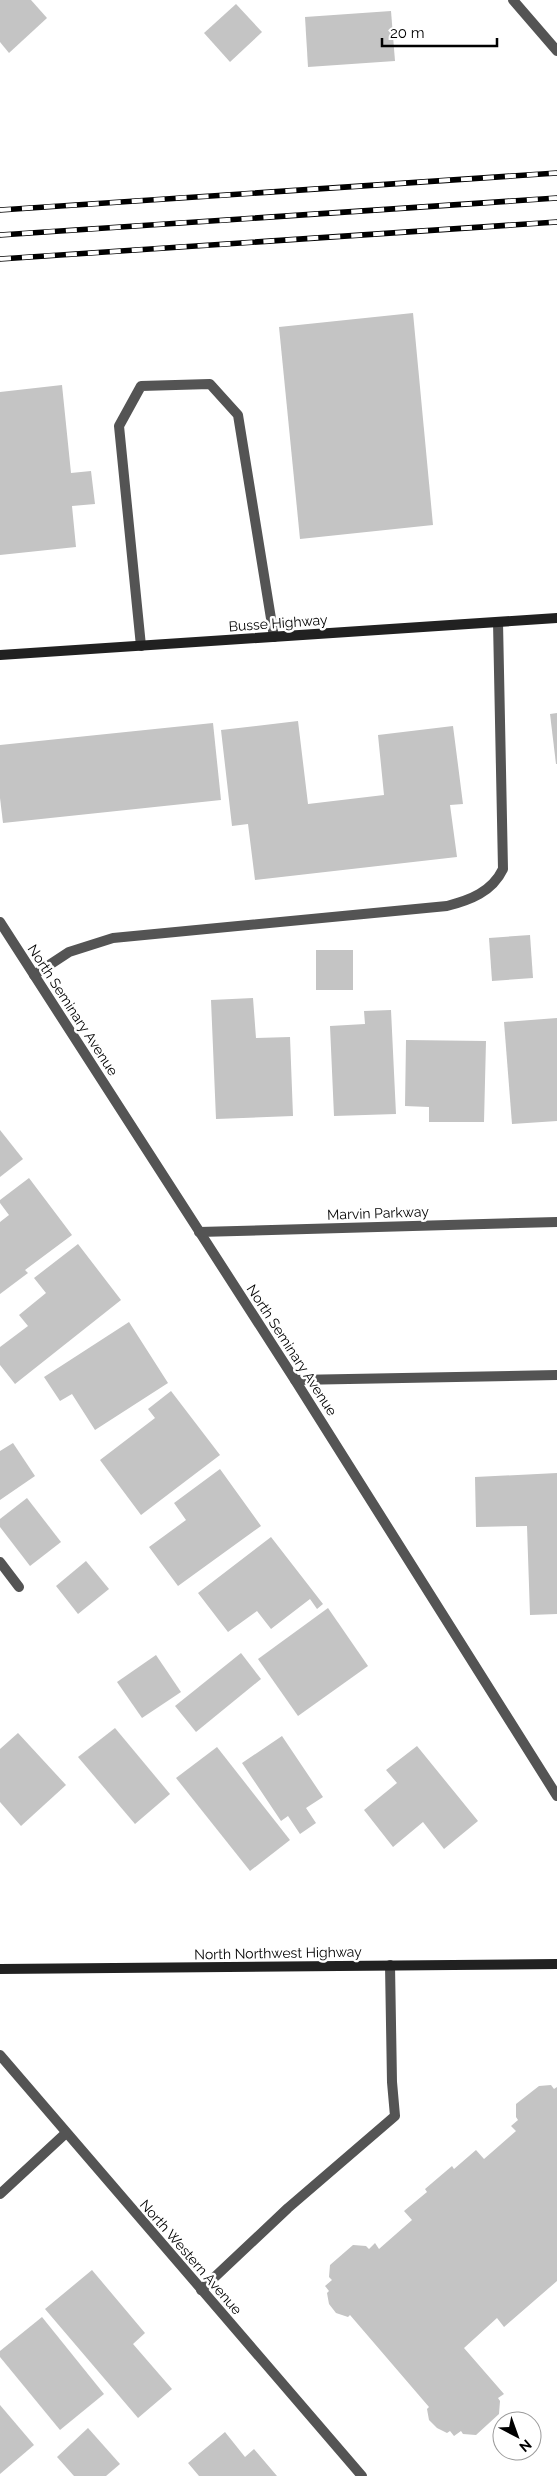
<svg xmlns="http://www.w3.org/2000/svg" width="557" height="2476" viewBox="0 0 557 2476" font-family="Raleway,sans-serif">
  <rect width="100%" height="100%" fill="#fff"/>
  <g fill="#c4c4c4">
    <path d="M 0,0 L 31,0 L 47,18 L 9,53 L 0,42 Z"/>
    <path d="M 236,4 L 262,32 L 230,62 L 204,33 Z"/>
    <path d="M 391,11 L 395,61 L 308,67 L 305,17 Z"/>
    <path d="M 413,313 L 433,525 L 300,539 L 279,327 Z"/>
    <path d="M 62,385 L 71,473 L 91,471 L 95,504 L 72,506 L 76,547 L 0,555 L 0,392 Z"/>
    <path d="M 557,713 L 557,764 L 556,764 L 550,714 Z"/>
    <path d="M 298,721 L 308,804 L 384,795 L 378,735 L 453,726 L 463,804 L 450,805 L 457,857 L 255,880 L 248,824 L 232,826 L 221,730 Z"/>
    <path d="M 213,723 L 221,800 L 3,823 L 0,798 L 0,745 Z"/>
    <path d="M 530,935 L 533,978 L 492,981 L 489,938 Z"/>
    <rect x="316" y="950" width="37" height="40"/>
    <path d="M 253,998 L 256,1038 L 290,1037 L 293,1116 L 216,1119 L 211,1000 Z"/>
    <path d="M 391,1010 L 396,1114 L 334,1116 L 330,1026 L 365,1024 L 364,1011 Z"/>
    <path d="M 557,1018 L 557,1121 L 512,1124 L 504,1022 Z"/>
    <path d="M 406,1040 L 486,1041 L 484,1122 L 429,1122 L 429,1107 L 405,1106 Z"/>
    <path d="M 0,1130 L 23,1159 L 0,1177 Z"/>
    <path d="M 29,1178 L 72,1235 L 25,1270 L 28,1273 L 0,1294 L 0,1222 L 9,1215 L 0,1203 L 0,1200 Z"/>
    <path d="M 78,1244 L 121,1300 L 15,1384 L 0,1365 L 0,1347 L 28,1326 L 19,1315 L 46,1293 L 34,1278 Z"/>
    <path d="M 129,1322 L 168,1383 L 95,1430 L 72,1394 L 60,1401 L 44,1377 Z"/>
    <path d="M 171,1391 L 220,1455 L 141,1515 L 100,1460 L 155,1418 L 148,1409 Z"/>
    <path d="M 13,1443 L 35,1476 L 0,1500 L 0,1451 Z"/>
    <path d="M 220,1469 L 261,1526 L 178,1586 L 149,1547 L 186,1520 L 174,1503 Z"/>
    <path d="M 557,1473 L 557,1614 L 530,1615 L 527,1526 L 476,1527 L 475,1477 Z"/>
    <path d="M 27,1498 L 61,1542 L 30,1566 L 0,1527 L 0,1519 Z"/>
    <path d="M 271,1537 L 323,1604 L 317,1609 L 310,1599 L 271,1629 L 257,1611 L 228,1632 L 198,1593 Z"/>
    <path d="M 86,1561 L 109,1589 L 78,1614 L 56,1586 Z"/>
    <path d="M 328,1608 L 368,1666 L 298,1716 L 258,1659 Z"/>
    <path d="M 241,1653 L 261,1679 L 196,1732 L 175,1706 Z"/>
    <path d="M 156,1655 L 181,1692 L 142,1718 L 117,1682 Z"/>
    <path d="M 115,1728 L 170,1794 L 135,1824 L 78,1757 Z"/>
    <path d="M 18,1733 L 66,1785 L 21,1826 L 0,1802 L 0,1749 Z"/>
    <path d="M 282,1736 L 323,1797 L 306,1808 L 316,1823 L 300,1834 L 288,1816 L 281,1821 L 242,1763 Z"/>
    <path d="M 417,1746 L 478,1821 L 444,1849 L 423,1822 L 393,1847 L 364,1810 L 397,1783 L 386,1770 Z"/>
    <path d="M 217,1747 L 290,1840 L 250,1871 L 176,1778 Z"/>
    <path d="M 551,2085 L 554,2089 L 557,2087 L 557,2281 L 504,2327 L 497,2318 L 464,2348 L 504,2394 L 498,2398 L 500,2401 L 499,2414 L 476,2435 L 463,2434 L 461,2431 L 454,2436 L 450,2431 L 447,2433 L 437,2428 L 429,2420 L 427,2409 L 429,2407 L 350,2315 L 348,2317 L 336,2313 L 329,2304 L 327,2293 L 329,2291 L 325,2286 L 332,2280 L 329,2277 L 330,2265 L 353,2245 L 366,2246 L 369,2249 L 375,2243 L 379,2249 L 412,2220 L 404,2211 L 427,2192 L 425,2189 L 452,2166 L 454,2169 L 476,2150 L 484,2159 L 516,2131 L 511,2126 L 518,2120 L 516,2117 L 516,2104 L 539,2086 Z"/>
    <path d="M 92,2270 L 145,2333 L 133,2344 L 172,2389 L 138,2418 L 45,2309 Z"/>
    <path d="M 42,2317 L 104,2394 L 60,2430 L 0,2357 L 0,2351 Z"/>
    <path d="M 0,2405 L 34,2445 L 0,2474 Z"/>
    <path d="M 88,2428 L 120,2464 L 106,2476 L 74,2476 L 57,2457 Z"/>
    <path d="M 225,2432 L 245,2457 L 254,2449 L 277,2476 L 199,2476 L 188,2463 Z"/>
  </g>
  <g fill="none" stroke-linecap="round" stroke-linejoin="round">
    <g stroke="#545454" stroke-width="10">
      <path d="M 141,646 L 119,426 L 141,386 L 210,384 L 238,415 L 274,637"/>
      <path d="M 34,975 L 69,952 L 113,938 L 447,906 C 470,900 492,892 503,869 L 498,622"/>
      <path d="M 0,1562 L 19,1587"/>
      <path d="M 201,2290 L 288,2208 L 395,2116 L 392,2082 L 390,1965"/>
    </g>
    <g stroke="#545454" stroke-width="10">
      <path d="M 513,0 L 557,51"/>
      <path d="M 0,922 L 295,1380 L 557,1796"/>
      <path d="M 199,1232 L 557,1222"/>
      <path d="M 295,1380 L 557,1375"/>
      <path d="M 0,2055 L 362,2476"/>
      <path d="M 0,2194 L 66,2133"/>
    </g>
    <g stroke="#212121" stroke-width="10">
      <path d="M 0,655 L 557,618"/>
      <path d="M 0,1969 L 557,1964"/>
    </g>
    <defs>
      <g id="rail">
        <path d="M 0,210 L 557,173"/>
        <path d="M 0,235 L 557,198"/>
        <path d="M 0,259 L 557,222"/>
      </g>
    </defs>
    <use href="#rail" stroke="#000" stroke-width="5.5"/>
    <use href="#rail" stroke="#fff" stroke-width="4" stroke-dasharray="11" stroke-linecap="butt"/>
  </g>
  <g text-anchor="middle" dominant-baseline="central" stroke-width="5" stroke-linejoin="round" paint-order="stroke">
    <g font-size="14" fill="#000" stroke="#fff">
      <text transform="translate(278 623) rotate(-4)">Busse Highway</text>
      <text transform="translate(73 1010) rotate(57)">North Seminary Avenue</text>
      <text transform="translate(378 1213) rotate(-2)">Marvin Parkway</text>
      <text transform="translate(292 1350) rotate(57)">North Seminary Avenue</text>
      <text transform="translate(278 1953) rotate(-1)">North Northwest Highway</text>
      <text transform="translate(191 2257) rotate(49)">North Western Avenue</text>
    </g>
  </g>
  <g transform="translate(517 2436) rotate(139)"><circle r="24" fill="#ffffff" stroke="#999999"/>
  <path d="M0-4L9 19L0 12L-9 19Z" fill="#000000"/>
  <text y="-8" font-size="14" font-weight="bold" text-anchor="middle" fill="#000000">N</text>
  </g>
  <path d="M382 38v8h115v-8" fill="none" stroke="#000000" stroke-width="2.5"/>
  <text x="390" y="38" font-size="15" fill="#000000" stroke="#ffffff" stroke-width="4" paint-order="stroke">20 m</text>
</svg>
